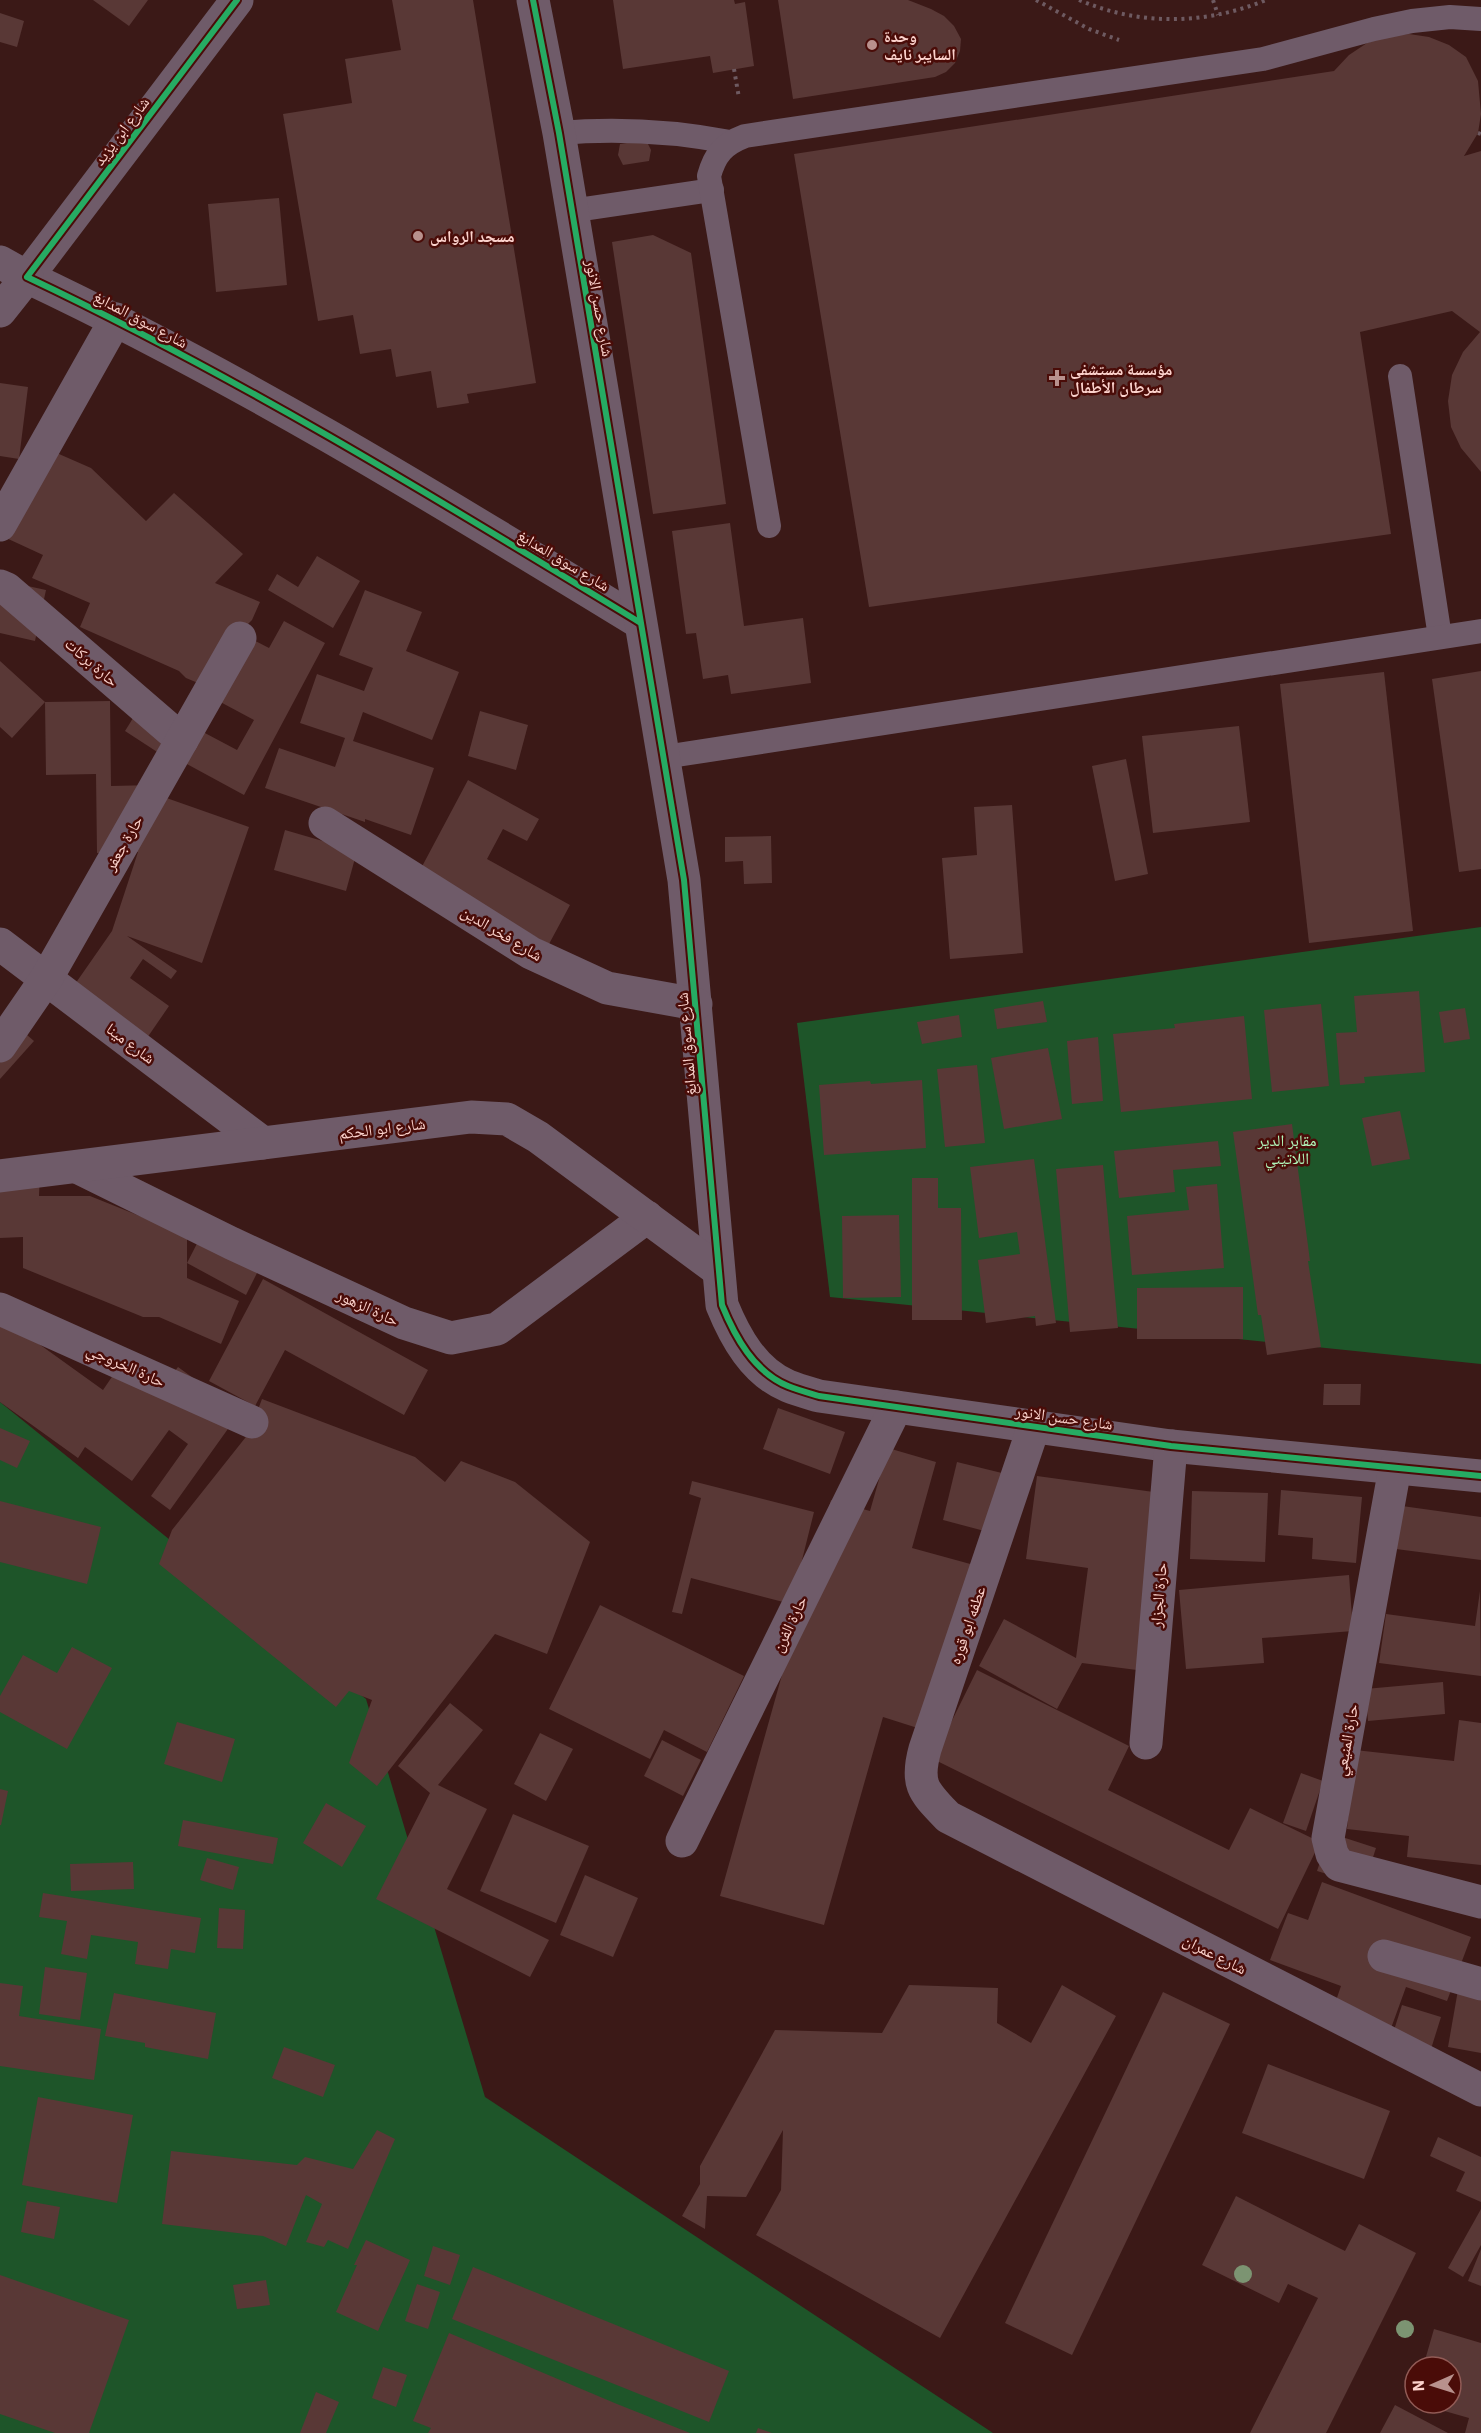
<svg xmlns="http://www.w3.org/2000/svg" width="1481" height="2433" viewBox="0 0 1481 2433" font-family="'IBM Plex Sans','Noto Naskh Arabic',sans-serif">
  <rect width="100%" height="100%" fill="#3b1917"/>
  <g fill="#1e5529">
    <path d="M 1481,927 L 1481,1364 L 830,1297 L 797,1023 Z"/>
    <path d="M 0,1402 L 366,1699 L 485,2097 L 993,2433 L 0,2433 Z"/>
  </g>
  <g fill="#593836">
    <path d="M 93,0 L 148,0 L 129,26 Z"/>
    <path d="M 392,0 L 473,0 L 536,383 L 467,394 L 469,403 L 437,408 L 431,371 L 396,377 L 391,349 L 360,354 L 353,315 L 318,321 L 283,114 L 352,103 L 345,59 L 401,50 Z"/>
    <path d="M 613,0 L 734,0 L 735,4 L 745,2 L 754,66 L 713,73 L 710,56 L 623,69 Z"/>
    <path d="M 778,0 L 908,0 L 931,9 L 944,16 L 954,26 L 961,39 L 960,51 L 955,63 L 946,72 L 935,77 L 793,99 Z"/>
    <path d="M 0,13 L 24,21 L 17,47 L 0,42 Z"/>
    <path d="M 1409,34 L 1429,37 L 1449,45 L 1466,57 L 1478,81 L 1481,114 L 1478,133 L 1464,156 L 1481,151 L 1481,472 L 1461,448 L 1451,427 L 1448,401 L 1452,375 L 1463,352 L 1480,332 L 1452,311 L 1360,332 L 1391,534 L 869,607 L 794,154 L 1334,71 L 1349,55 L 1367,43 L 1387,36 Z"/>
    <path d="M 646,140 L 651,150 L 649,161 L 623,165 L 618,155 L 620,144 Z"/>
    <path d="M 279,198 L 287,285 L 216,292 L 208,204 Z"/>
    <path d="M 653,235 L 691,253 L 726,504 L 653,514 L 612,242 Z"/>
    <path d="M 0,383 L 28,387 L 19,459 L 0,456 Z"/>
    <path d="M 43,447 L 91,468 L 146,521 L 174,493 L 243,554 L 215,583 L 260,602 L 252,620 L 231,641 L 210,688 L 186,678 L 179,671 L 80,627 L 90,603 L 32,578 L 43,555 L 4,537 Z"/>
    <path d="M 730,523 L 744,626 L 803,618 L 811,683 L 731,694 L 728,675 L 703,679 L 696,633 L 686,634 L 672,531 Z"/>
    <path d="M 317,556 L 360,581 L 333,628 L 268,590 L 277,574 L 298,587 Z"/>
    <path d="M 0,580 L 46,590 L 35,641 L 0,633 Z"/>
    <path d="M 365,590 L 422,612 L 406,651 L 459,672 L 432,740 L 363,712 L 353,741 L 434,768 L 411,835 L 365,819 L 365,822 L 265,788 L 279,748 L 335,767 L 345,738 L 300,723 L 317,674 L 364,691 L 373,668 L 339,655 Z"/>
    <path d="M 284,621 L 325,643 L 244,795 L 185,763 L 203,732 L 237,750 L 254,720 L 211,697 L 244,635 L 269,648 Z"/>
    <path d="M 0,661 L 45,702 L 110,701 L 111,786 L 154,785 L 158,795 L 249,827 L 202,963 L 127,936 L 177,971 L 171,979 L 143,959 L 130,978 L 169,1006 L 147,1038 L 73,987 L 112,931 L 138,852 L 97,853 L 96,774 L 46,775 L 45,702 L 12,738 L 0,727 Z"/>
    <path d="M 1481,671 L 1481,869 L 1459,872 L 1432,679 Z"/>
    <path d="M 1384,672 L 1413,931 L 1309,943 L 1280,684 Z"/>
    <path d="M 148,694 L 191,724 L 168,759 L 125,731 Z"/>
    <path d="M 480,711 L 528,725 L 516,770 L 468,756 Z"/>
    <path d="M 1239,726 L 1250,822 L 1153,833 L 1142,736 Z"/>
    <path d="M 1126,759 L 1148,874 L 1115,881 L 1092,766 Z"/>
    <path d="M 468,780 L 539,819 L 527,841 L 503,829 L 487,859 L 570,905 L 549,944 L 418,874 Z"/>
    <path d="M 1012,805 L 1023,953 L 950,959 L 942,858 L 977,855 L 974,807 Z"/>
    <path d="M 285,830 L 357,851 L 346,891 L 274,870 Z"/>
    <path d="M 771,836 L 772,883 L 744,884 L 743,861 L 725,862 L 725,837 Z"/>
    <path d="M 1419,991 L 1425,1072 L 1364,1077 L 1365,1083 L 1340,1085 L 1336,1033 L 1357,1032 L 1354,996 Z"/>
    <path d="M 1043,1001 L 1047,1022 L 997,1029 L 994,1009 Z"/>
    <path d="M 1321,1004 L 1329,1086 L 1272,1092 L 1264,1010 Z"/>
    <path d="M 1465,1008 L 1470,1039 L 1444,1043 L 1439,1012 Z"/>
    <path d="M 959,1015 L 962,1037 L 922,1044 L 917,1022 Z"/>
    <path d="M 5,1016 L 34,1041 L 0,1079 L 0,1022 Z"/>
    <path d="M 1244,1016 L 1252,1099 L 1121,1112 L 1113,1034 L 1175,1028 L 1174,1024 Z"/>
    <path d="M 1098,1037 L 1103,1101 L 1072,1104 L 1067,1041 Z"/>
    <path d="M 1048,1048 L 1062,1119 L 1004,1129 L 991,1058 Z"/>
    <path d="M 977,1065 L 985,1143 L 945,1147 L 937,1069 Z"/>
    <path d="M 922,1080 L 926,1148 L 824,1155 L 819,1085 L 870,1081 L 871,1084 Z"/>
    <path d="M 1400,1111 L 1410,1159 L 1372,1166 L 1362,1118 Z"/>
    <path d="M 1292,1124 L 1310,1261 L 1308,1261 L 1321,1347 L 1267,1355 L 1261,1315 L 1258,1315 L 1233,1132 Z"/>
    <path d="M 1218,1141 L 1221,1166 L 1173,1170 L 1175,1192 L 1119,1198 L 1114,1151 Z"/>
    <path d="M 1034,1159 L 1056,1323 L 1036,1326 L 1035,1316 L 986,1323 L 978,1260 L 1020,1254 L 1017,1232 L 979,1238 L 970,1167 Z"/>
    <path d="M 1103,1165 L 1118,1328 L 1070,1332 L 1056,1169 Z"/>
    <path d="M 40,1171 L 39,1196 L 90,1196 L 187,1235 L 187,1263 L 206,1226 L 265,1257 L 246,1295 L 187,1263 L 187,1278 L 239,1301 L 221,1344 L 159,1317 L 143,1317 L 23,1268 L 23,1237 L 0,1238 L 0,1172 Z"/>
    <path d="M 912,1178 L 938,1178 L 938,1208 L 961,1208 L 962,1320 L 912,1320 Z"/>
    <path d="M 1217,1184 L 1224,1268 L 1132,1275 L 1127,1216 L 1189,1210 L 1186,1187 Z"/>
    <path d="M 899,1215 L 901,1297 L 843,1298 L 842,1216 Z"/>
    <path d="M 263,1279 L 428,1370 L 404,1415 L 285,1350 L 255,1406 L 209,1381 Z"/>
    <path d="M 1243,1287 L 1243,1339 L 1137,1339 L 1137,1288 Z"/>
    <path d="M 0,1316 L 103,1390 L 120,1365 L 159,1392 L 178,1367 L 240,1412 L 170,1510 L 151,1496 L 188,1444 L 169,1430 L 132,1481 L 85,1447 L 78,1458 L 0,1402 Z"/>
    <path d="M 1324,1384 L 1361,1384 L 1360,1405 L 1323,1405 Z"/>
    <path d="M 262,1399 L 415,1457 L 445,1482 L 461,1461 L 515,1482 L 590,1542 L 547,1654 L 495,1634 L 377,1786 L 349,1763 L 372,1700 L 349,1691 L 336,1707 L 159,1564 L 172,1530 L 249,1433 Z"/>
    <path d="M 778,1408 L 845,1432 L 830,1474 L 763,1449 Z"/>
    <path d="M 0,1428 L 30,1441 L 17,1468 L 0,1460 Z"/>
    <path d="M 888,1448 L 936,1462 L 912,1548 L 974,1565 L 927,1731 L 883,1717 L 824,1925 L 720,1896 L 831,1500 L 870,1511 Z"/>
    <path d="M 957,1462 L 1006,1474 L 992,1533 L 943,1520 Z"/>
    <path d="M 1037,1476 L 1161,1493 L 1137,1670 L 1082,1663 L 1057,1709 L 979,1666 L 1004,1619 L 1076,1658 L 1088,1568 L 1026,1559 Z"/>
    <path d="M 692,1481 L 814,1512 L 791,1604 L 691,1578 L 682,1614 L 672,1612 L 701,1498 L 689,1494 Z"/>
    <path d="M 1281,1490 L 1362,1497 L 1356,1563 L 1312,1559 L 1313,1538 L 1278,1535 Z"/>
    <path d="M 1192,1491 L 1268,1493 L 1265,1562 L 1190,1559 Z"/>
    <path d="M 0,1501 L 101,1527 L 87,1584 L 0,1562 Z"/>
    <path d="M 1402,1506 L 1481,1517 L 1481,1560 L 1396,1549 Z"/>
    <path d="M 1349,1575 L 1353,1631 L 1262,1638 L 1264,1663 L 1186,1669 L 1179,1590 Z"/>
    <path d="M 1480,1591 L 1481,1676 L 1379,1663 L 1386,1614 L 1475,1626 Z"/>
    <path d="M 600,1605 L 744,1676 L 707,1752 L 664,1730 L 650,1759 L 549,1709 Z"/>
    <path d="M 72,1647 L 112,1668 L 67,1749 L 0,1712 L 0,1696 L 23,1655 L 57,1673 Z"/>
    <path d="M 977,1670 L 1129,1746 L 1108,1790 L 1229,1850 L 1250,1808 L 1320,1842 L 1278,1929 L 933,1759 Z"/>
    <path d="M 1443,1682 L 1445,1714 L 1368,1721 L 1365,1689 Z"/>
    <path d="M 450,1703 L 483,1730 L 438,1785 L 487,1809 L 447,1889 L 549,1940 L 530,1977 L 376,1899 L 430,1793 L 398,1766 Z"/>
    <path d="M 1459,1720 L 1481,1723 L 1481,1865 L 1407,1857 L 1409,1836 L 1347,1829 L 1355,1750 L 1454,1761 Z"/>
    <path d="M 177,1722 L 235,1739 L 222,1782 L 164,1764 Z"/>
    <path d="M 540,1733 L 573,1749 L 546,1801 L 514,1784 Z"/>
    <path d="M 662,1740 L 701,1760 L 683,1796 L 644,1776 Z"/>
    <path d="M 1301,1773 L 1323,1781 L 1306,1831 L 1283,1823 Z"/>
    <path d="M 0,1789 L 8,1791 L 1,1825 L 0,1825 Z"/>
    <path d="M 326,1803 L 366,1826 L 342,1867 L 303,1843 Z"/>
    <path d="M 513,1814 L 589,1846 L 556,1923 L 480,1891 Z"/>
    <path d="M 183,1820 L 278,1838 L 273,1864 L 178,1846 Z"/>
    <path d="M 1330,1833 L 1376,1848 L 1364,1885 L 1317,1871 Z"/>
    <path d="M 207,1858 L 239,1867 L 233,1890 L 200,1880 Z"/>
    <path d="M 133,1862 L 134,1889 L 71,1891 L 70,1864 Z"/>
    <path d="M 585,1875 L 638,1898 L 613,1957 L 560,1935 Z"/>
    <path d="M 1322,1882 L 1471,1937 L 1447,2001 L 1406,1987 L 1386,2042 L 1329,2021 L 1341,1986 L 1270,1960 L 1288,1913 L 1308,1920 Z"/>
    <path d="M 43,1893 L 201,1918 L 195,1953 L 171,1949 L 168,1969 L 135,1964 L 138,1942 L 91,1935 L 87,1959 L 61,1954 L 67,1921 L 39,1917 Z"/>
    <path d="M 219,1908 L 245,1910 L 243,1949 L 217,1948 Z"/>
    <path d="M 45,1967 L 87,1973 L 80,2020 L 39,2014 Z"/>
    <path d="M 1462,1967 L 1481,1971 L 1481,2053 L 1448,2047 Z"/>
    <path d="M 0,1983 L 23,1986 L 19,2016 L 101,2029 L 94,2080 L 0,2066 Z"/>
    <path d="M 909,1985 L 998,1988 L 997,2023 L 1031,2043 L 1062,1985 L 1116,2016 L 940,2338 L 756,2235 L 781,2190 L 783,2130 L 746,2197 L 707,2196 L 705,2229 L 682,2216 L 700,2184 L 700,2166 L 775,2030 L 882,2033 Z"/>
    <path d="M 1163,1992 L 1230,2024 L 1072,2355 L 1005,2323 Z"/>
    <path d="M 114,1993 L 216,2013 L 208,2059 L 145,2047 L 145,2043 L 105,2036 Z"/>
    <path d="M 1402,2005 L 1441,2017 L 1426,2065 L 1387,2052 Z"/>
    <path d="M 284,2047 L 335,2065 L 323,2097 L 272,2078 Z"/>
    <path d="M 1268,2064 L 1390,2111 L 1364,2179 L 1242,2133 Z"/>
    <path d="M 38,2097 L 133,2115 L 117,2203 L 22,2185 Z"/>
    <path d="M 377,2130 L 395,2139 L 348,2249 L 328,2240 L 324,2247 L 306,2242 L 322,2204 L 306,2195 L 286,2246 L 263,2236 L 162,2224 L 171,2151 L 297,2165 L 305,2157 L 353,2169 Z"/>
    <path d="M 1438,2137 L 1481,2157 L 1481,2202 L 1456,2191 L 1465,2172 L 1430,2156 Z"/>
    <path d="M 1236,2196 L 1345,2251 L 1359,2224 L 1416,2253 L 1326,2433 L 1250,2433 L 1318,2298 L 1288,2284 L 1279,2303 L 1202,2265 Z"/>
    <path d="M 27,2201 L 60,2207 L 54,2239 L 21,2232 Z"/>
    <path d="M 1481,2209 L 1481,2245 L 1463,2277 L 1448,2268 Z"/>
    <path d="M 366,2240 L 410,2260 L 378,2331 L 336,2312 L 357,2265 L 354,2265 Z"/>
    <path d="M 433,2246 L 460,2255 L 450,2285 L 424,2276 Z"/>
    <path d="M 1481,2249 L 1481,2286 L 1468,2281 Z"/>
    <path d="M 473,2267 L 729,2371 L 709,2422 L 452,2319 Z"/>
    <path d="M 0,2275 L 129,2320 L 89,2433 L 55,2433 L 0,2414 Z"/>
    <path d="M 266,2280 L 270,2305 L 237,2309 L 233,2285 Z"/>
    <path d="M 417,2284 L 440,2292 L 428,2329 L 405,2321 Z"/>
    <path d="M 1434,2329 L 1481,2343 L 1481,2433 L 1465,2433 L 1469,2418 L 1420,2404 L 1451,2403 L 1451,2367 L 1423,2367 Z"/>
    <path d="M 449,2333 L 617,2404 L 690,2433 L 428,2433 L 431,2428 L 413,2421 Z"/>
    <path d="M 383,2367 L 407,2375 L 396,2407 L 372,2398 Z"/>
    <path d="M 316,2392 L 339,2402 L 326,2433 L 300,2433 Z"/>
    <path d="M 1395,2405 L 1448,2433 L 1380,2433 Z"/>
    <path d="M 758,2428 L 772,2433 L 756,2433 Z"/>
  </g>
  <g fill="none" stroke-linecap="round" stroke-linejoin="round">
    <g stroke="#6e5a61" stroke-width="4" stroke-dasharray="3 4.5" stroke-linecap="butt">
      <path d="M 1036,0 L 1089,29 L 1119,40"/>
      <path d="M 1079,0 C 1140,26 1205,25 1266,0"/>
      <path d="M 1213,0 L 1218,15"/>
      <path d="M 734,69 L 739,98"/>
      <path d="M 1478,133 L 1481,134"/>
    </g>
    <g stroke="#6f5b69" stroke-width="24">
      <path d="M 559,133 C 617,128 672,131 730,142"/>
      <path d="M 570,211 L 712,190"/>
      <path d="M 1400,376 L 1440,637"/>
      <path d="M 769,526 L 709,176 C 715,154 724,144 745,136 L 1263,59 L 1374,29 L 1412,21 L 1450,17 L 1481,19"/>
      <path d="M 664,757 L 1481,631"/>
    </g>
    <g stroke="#6f5b69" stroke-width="33">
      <path d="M 237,0 L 27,277 C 239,377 439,500 639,622"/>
      <path d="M 533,0 L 559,133 L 684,880 L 722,1305 C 735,1337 754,1372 788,1386 C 798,1390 809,1393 819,1396 L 1171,1446 L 1481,1476"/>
      <path d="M 0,262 L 27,277 L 0,311"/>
      <path d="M 0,525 L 116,319"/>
      <path d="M 0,586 L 7,589 L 182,740"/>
      <path d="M 325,823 L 531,953 L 607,988 L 696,1004"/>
      <path d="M 0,944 L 263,1143"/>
      <path d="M 0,1046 L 46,979 L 240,638"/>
      <path d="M 77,1167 L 231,1243 L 404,1323 L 451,1338 L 497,1329 L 647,1217"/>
      <path d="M 0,1176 L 471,1117 L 507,1119 L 538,1137 L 718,1270"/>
      <path d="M 0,1309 L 252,1422"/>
      <path d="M 1034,1426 L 925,1749 C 915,1785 924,1792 948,1817 L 1481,2090"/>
      <path d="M 1395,1468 L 1328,1838 L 1332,1854 L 1339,1865 L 1481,1902"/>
      <path d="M 1146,1743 L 1171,1446"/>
      <path d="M 682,1841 L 896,1407"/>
      <path d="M 1384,1956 L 1481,1984"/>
    </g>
    <defs>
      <g id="cycleway">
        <path d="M 237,0 L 27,277 C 239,377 439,500 639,622"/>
        <path d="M 533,0 L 559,133 L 684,880 L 722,1305 C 735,1337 754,1372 788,1386 C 798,1390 809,1393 819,1396 L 1171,1446 L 1481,1476"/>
      </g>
    </defs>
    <use href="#cycleway" stroke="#4a0c08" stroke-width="10"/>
    <use href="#cycleway" stroke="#26ab63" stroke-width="6"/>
  </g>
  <g fill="#7c9472">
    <circle cx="1243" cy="2274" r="9"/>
    <circle cx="1405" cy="2329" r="9"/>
  </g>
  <g fill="#b8918d" stroke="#4a0c08" stroke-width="2">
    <circle cx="872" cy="45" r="6"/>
    <circle cx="418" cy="236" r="6"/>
    <path d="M1054 369h6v6h6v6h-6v6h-6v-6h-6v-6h6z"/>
  </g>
  <g text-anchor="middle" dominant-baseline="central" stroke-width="5" stroke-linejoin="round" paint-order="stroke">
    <g font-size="16" font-weight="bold" fill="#fbd2cc" stroke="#4a0c08" text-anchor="start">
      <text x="884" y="36">وحدة<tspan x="884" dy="18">السايبر نايف</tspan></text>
      <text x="430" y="236">مسجد الرواس</text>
      <text x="1070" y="369">مؤسسة مستشفى<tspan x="1070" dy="18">سرطان الأطفال</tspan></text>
    </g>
    <g font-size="16" fill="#fbd2cc" stroke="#4a0c08">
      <text transform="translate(121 131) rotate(-53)">شارع ابن يزيد</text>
      <text transform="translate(600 308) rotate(80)">شارع حسن الانور</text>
      <text transform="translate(141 319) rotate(28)">شارع سوق المدابغ</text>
      <text transform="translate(564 560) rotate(31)">شارع سوق المدابغ</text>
      <text transform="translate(92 662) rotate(41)">حارة بركات</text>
      <text transform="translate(123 843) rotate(-60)">حارة جعفر</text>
      <text transform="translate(502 933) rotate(31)">شارع فخر الدين</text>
      <text transform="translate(131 1043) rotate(37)">شارع مينا</text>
      <text transform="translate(686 1044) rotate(-95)">شارع سوق المدابغ</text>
      <text transform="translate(382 1128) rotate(-7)">شارع ابو الحكم</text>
      <text transform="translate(368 1307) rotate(25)">حارة الزهور</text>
      <text transform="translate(126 1365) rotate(24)">حارة الخروجي</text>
      <text transform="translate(1064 1417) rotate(8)">شارع حسن الانور</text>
      <text transform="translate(1158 1595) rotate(-85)">حارة الجزار</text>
      <text transform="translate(789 1624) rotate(-64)">حارة الفرن</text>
      <text transform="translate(967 1625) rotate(-71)">عطفه ابو قوره</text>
      <text transform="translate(1346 1740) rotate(-80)">حارة المنيعي</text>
      <text transform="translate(1215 1954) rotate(27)">شارع عمران</text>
    </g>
    <g font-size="16" fill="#b1f9bc" stroke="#4a0c08">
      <text x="1287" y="1140">مقابر الدير<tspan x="1287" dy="18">اللاتيني</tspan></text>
    </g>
  </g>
  <g transform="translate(1433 2385) rotate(267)"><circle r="28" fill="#4a0c08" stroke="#915b56" stroke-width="1.5"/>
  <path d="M0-4.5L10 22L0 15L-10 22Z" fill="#b8918d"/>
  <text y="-9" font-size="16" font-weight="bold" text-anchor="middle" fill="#fbd2cc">N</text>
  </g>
</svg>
